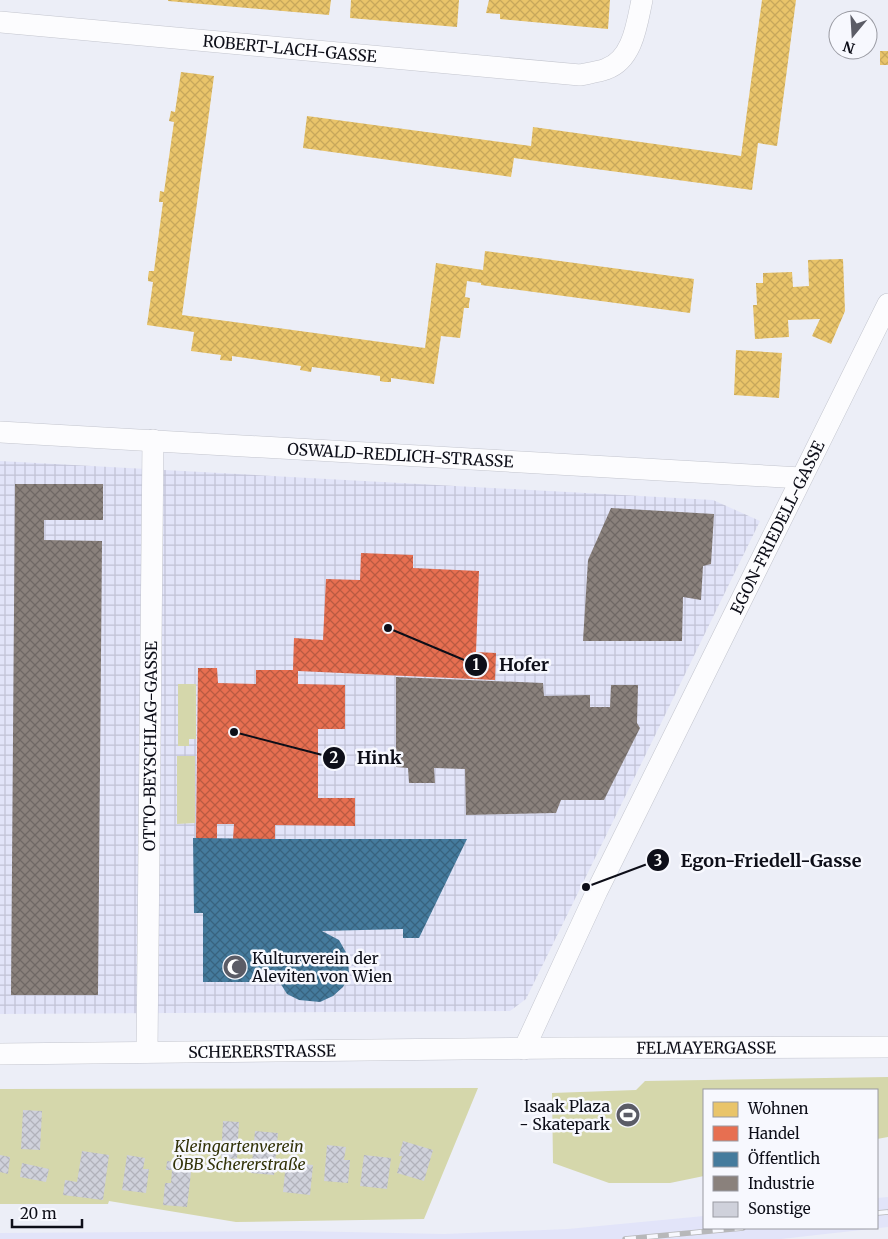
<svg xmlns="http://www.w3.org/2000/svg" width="888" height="1239" viewBox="0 0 888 1239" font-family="Merriweather,serif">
  <defs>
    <pattern id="industrial-grid" width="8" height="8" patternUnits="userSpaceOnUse" patternTransform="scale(1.25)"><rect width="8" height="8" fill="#e2e4f9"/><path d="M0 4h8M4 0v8" fill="none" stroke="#c1c2d5"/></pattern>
    <pattern id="homes-cross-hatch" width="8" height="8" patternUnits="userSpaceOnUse" patternTransform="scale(1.25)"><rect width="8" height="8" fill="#e9c46a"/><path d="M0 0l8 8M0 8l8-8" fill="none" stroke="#c7a75b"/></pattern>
    <pattern id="shops-cross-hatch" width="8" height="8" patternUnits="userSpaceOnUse" patternTransform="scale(1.25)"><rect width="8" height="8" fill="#e76f51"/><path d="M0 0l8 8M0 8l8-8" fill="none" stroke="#ba5a42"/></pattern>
    <pattern id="public-cross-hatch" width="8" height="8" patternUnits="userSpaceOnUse" patternTransform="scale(1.25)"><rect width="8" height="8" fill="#457b9d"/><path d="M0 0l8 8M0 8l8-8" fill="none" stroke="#38637f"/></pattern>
    <pattern id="industry-cross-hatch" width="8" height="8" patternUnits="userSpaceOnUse" patternTransform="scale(1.25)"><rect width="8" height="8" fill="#8a817c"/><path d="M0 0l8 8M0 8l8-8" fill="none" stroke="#6f6865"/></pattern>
    <pattern id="building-cross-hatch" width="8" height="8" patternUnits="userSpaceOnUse" patternTransform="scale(1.25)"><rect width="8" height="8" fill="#cfd1db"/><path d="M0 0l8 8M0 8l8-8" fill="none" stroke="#b1b2bb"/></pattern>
  </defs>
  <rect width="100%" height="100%" fill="#eceef7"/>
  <path fill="#e2e4f9" d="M 888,1197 L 888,1227 L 781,1239 L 0,1239 L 0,1233 L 298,1231 L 444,1234 L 568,1229 L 704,1216 L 704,1228 L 877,1228 L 877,1198 Z"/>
  <path fill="url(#industrial-grid)" d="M 0,461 L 713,500 L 760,521 L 526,999 L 510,1011 L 0,1014 Z"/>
  <g fill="#d5d7ab">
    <path d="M 178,684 L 196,684 L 196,739 L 189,739 L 189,746 L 178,746 Z"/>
    <path d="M 177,756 L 195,756 L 195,823 L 177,824 Z"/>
    <path d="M 888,1077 L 888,1137 L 877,1139 L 877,1090 L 704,1090 L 704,1176 L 670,1183 L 609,1183 L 553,1163 L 552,1093 L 636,1090 L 645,1081 Z"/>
    <path d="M 478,1088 L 424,1219 L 236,1222 L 109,1201 L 108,1204 L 0,1204 L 0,1089 Z"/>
  </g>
  <g fill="url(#homes-cross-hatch)">
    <path d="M 168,0 L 331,0 L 329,15 L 168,1 Z"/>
    <path d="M 351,0 L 459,0 L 457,27 L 350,18 Z"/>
    <path d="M 489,0 L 610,0 L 608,29 L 500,19 L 500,14 L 486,13 Z"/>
    <path d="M 762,0 L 796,0 L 777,146 L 758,143 L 752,190 L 514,158 L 511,177 L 303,148 L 307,116 L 531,146 L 533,127 L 741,156 Z"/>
    <rect x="880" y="51" width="8" height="14"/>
    <path d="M 181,72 L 214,76 L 182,315 L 425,348 L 436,263 L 483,270 L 485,251 L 694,279 L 690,313 L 481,285 L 481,283 L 467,281 L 465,297 L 470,298 L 469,304 L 469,308 L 464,308 L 460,338 L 441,336 L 434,384 L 391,378 L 391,382 L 385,382 L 380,381 L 380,376 L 312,367 L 311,372 L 300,370 L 301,366 L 232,356 L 232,361 L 220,360 L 221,355 L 191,351 L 194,332 L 147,325 L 153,282 L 148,281 L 148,277 L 149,271 L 154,271 L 163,202 L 159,202 L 160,191 L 164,192 L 174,122 L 169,121 L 171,111 L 175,112 Z"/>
    <path d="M 843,259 L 845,311 L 831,344 L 812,336 L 820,319 L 788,320 L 789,337 L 755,339 L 753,305 L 757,305 L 756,283 L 763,283 L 763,273 L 792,272 L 793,287 L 809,286 L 808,260 Z"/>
    <path d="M 736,350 L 782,353 L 779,398 L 734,395 Z"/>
  </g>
  <path fill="url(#shops-cross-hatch)" d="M 361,553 L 413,555 L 413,568 L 479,571 L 476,652 L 496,653 L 495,680 L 298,671 L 298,684 L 345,685 L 345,729 L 318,729 L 318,798 L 355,798 L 355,826 L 275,825 L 275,839 L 233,839 L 234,824 L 217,824 L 217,839 L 196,839 L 198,668 L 217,668 L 218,683 L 256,684 L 256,670 L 293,670 L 294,638 L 323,640 L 326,579 L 360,580 Z"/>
  <path fill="url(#public-cross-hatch)" d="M 193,838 L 275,839 L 467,839 L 419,938 L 403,938 L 403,929 L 322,931 L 339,940 L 348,956 L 349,976 L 343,987 L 333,996 L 320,1002 L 299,1000 L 287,994 L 277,978 L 275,970 L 257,970 L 257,982 L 203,982 L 203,913 L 194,913 Z"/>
  <g fill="url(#industry-cross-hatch)">
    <path d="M 15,484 L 103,484 L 103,520 L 44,520 L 44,540 L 102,541 L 98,995 L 11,995 Z"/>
    <path d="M 611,508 L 714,514 L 711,564 L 703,566 L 701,600 L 683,597 L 682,641 L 583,641 L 588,560 Z"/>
    <path d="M 396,677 L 543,683 L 544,696 L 590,695 L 590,707 L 610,707 L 611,685 L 638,685 L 637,723 L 640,728 L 604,800 L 561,800 L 556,813 L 466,815 L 465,769 L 434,768 L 435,783 L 409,783 L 408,768 L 396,767 Z"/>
  </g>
  <g fill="url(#building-cross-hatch)">
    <path d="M 23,1110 L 42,1111 L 40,1150 L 21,1149 Z"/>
    <path d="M 223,1121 L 239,1122 L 237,1159 L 221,1158 Z"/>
    <path d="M 255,1131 L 278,1133 L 274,1175 L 251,1173 Z"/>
    <path d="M 403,1141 L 433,1150 L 424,1181 L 397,1173 L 402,1156 L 399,1156 Z"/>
    <path d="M 327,1145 L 346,1147 L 344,1160 L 350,1160 L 348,1183 L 324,1181 Z"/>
    <path d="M 82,1151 L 109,1155 L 103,1200 L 63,1195 L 65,1180 L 77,1182 Z"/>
    <path d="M 0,1155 L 10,1157 L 8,1174 L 0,1172 Z"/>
    <path d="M 127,1155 L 145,1158 L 143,1169 L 149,1169 L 146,1193 L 122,1190 Z"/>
    <path d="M 364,1155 L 391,1158 L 387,1189 L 360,1186 Z"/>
    <path d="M 167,1161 L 192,1164 L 187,1207 L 163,1205 L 165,1183 L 171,1183 L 172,1170 L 166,1170 Z"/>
    <path d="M 286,1162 L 313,1165 L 310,1195 L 283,1192 Z"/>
    <path d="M 22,1163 L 49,1169 L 46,1182 L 20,1177 Z"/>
  </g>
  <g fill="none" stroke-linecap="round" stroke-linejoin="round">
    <defs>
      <g id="street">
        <path id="s1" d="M 0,22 L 580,75 C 589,73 598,72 606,69 C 633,60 637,23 642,0"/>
        <path id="s2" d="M 0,432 L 801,478"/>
        <path id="s3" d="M 524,1049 L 597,891 L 888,304"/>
        <path id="s4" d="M 147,1052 L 153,440"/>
        <path id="s5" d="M 0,1054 L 564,1048 L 888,1047"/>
      </g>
    </defs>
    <use href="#street" stroke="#c3c5ce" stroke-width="22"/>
    <use href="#street" stroke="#fcfcfe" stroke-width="21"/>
    <defs>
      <g id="rail">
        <path d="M 877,1213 L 888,1212"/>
        <path d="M 625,1239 L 743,1228"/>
      </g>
    </defs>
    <use href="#rail" stroke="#b7b8ba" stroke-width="5.5"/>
    <use href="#rail" stroke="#f7f8fe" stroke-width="4" stroke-dasharray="11" stroke-linecap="butt"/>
  </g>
  <defs>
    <symbol id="mosque-disc" viewBox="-11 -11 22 22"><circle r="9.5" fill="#5b5c66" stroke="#f7f8fe"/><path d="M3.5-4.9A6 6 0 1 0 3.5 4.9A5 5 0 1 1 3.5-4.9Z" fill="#fff"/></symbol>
    <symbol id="stadium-disc" viewBox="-11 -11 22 22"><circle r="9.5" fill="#5b5c66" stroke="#f7f8fe"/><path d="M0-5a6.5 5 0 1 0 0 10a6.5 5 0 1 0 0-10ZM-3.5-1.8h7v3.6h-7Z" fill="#fff"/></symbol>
  </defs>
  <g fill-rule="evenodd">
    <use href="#mosque-disc" x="221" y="953" width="28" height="28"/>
    <use href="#stadium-disc" x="614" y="1101" width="28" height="28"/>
  </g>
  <g text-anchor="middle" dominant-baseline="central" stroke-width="5" stroke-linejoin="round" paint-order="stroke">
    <g font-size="16" fill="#0d0e18" stroke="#f7f8fe">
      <text stroke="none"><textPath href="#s1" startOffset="291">ROBERT-LACH-GASSE</textPath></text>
      <text stroke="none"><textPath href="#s2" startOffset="401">OSWALD-REDLICH-STRASSE</textPath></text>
      <text stroke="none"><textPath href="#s3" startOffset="580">EGON-FRIEDELL-GASSE</textPath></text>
      <text stroke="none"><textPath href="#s4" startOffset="306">OTTO-BEYSCHLAG-GASSE</textPath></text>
      <text stroke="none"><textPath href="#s5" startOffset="706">FELMAYERGASSE</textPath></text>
      <text stroke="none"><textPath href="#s5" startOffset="262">SCHERERSTRASSE</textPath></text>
    </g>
    <g font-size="16" fill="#0d0e18" stroke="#f7f8fe" text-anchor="start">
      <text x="252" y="958">Kulturverein der<tspan x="252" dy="18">Aleviten von Wien</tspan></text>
      <text x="610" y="1106" text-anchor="end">Isaak Plaza<tspan x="610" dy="18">- Skatepark</tspan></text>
    </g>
    <g font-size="16" font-style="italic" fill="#333309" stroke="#f7f8fe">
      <text x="239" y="1146">Kleingartenverein<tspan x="239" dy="18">ÖBB Schererstraße</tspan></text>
    </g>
  </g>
  <path fill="none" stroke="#0d0e18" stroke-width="2" d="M388 628L476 665M234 732L334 758M586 887L658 860"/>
  <g fill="#0d0e18" stroke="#f7f8fe" stroke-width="2">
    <circle cx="388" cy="628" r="5"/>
    <circle cx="234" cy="732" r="5"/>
    <circle cx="586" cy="887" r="5"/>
    <circle cx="476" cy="665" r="12"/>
    <circle cx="334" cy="758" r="12"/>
    <circle cx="658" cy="860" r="12"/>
  </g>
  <g font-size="15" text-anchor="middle" font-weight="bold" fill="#fff">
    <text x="476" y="670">1</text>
    <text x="334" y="763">2</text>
    <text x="658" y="866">3</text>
  </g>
  <g font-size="18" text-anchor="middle" font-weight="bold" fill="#0d0e18" stroke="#f7f8fe" stroke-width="5" stroke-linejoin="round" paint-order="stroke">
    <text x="524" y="671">Hofer</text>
    <text x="379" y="764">Hink</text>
    <text x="771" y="867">Egon-Friedell-Gasse</text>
  </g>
  <rect x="703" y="1089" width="175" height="140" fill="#f7f8fe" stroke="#999aa2"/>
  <rect x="713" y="1102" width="25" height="15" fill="#e9c46a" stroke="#999aa2"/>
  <text x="748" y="1114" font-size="15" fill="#0d0e18">Wohnen</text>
  <rect x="713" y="1126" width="25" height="15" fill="#e76f51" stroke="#999aa2"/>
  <text x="748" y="1139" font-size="15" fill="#0d0e18">Handel</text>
  <rect x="713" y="1152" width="25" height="15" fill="#457b9d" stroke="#999aa2"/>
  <text x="748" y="1164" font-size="15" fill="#0d0e18">Öffentlich</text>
  <rect x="713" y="1176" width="25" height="15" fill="#8a817c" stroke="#999aa2"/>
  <text x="748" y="1189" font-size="15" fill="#0d0e18">Industrie</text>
  <rect x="713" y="1202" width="25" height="15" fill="#cfd1db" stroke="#999aa2"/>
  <text x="748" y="1214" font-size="15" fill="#0d0e18">Sonstige</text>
  <g transform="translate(853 35) rotate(198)"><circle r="24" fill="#f7f8fe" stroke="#999aa2"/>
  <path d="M0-4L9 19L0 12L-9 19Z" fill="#5b5c66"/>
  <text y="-8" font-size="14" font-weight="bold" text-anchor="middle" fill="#0d0e18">N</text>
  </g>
  <path d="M12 1219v8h70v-8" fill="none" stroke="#0d0e18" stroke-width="2.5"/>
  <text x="20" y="1219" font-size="15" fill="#0d0e18" stroke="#f7f8fe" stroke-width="4" paint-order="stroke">20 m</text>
</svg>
